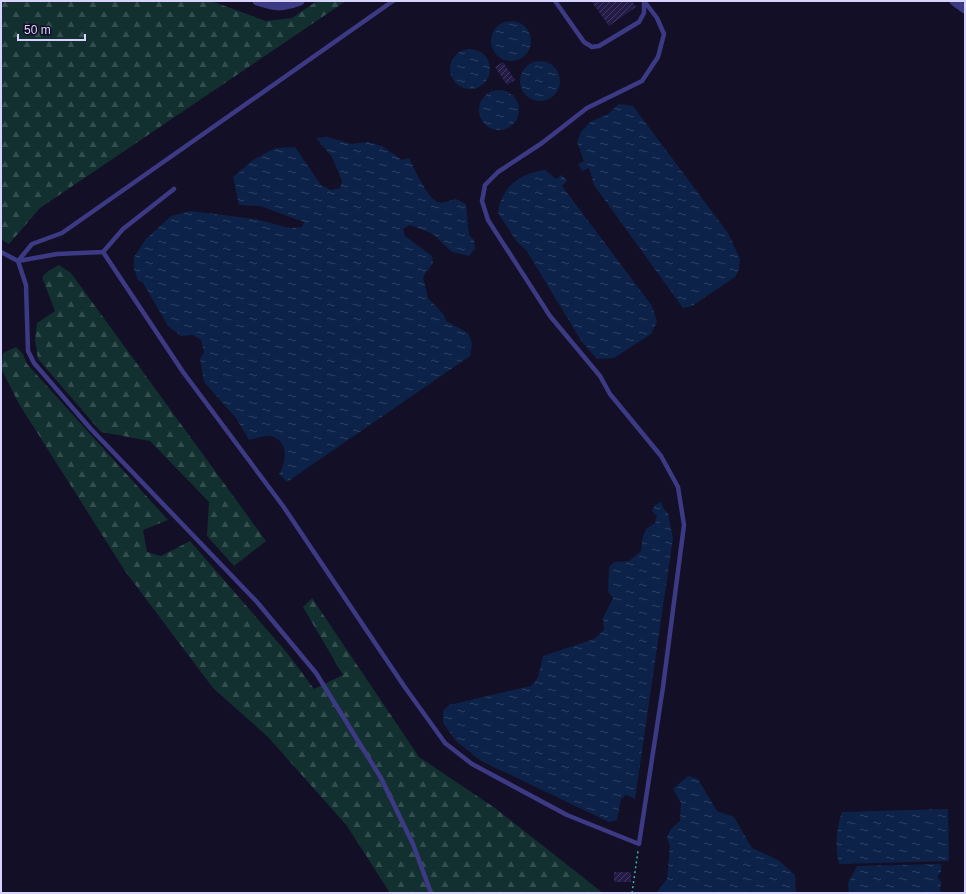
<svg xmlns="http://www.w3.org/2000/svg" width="966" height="894" viewBox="0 0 966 894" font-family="Arial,sans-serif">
  <defs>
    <pattern id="forest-firs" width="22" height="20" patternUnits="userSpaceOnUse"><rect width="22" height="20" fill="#12302f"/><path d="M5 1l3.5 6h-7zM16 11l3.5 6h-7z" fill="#344d4e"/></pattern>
    <pattern id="water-ripples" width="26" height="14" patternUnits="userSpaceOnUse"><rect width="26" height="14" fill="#0c2248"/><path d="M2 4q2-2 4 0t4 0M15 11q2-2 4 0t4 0" fill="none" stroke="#2f4163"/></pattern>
    <pattern id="building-hatch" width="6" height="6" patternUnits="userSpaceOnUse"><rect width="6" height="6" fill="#241b47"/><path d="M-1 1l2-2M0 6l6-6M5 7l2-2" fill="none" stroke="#433b63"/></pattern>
  </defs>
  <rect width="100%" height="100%" fill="#130f26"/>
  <g fill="url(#forest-firs)">
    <path d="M 1,1 L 211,1 L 266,21 L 292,18 L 317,1 L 346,1 L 40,208 L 9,244 L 1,239 Z"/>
    <path d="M 59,265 L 71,273 L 266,541 L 234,566 L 207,536 L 209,502 L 150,441 L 101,432 L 38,359 L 35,340 L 37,323 L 55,311 L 42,277 L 48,271 Z"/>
    <path d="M 16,347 L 23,354 L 27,364 L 168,520 L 143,530 L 147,552 L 161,556 L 190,541 L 288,654 L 314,689 L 343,675 L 303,607 L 312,598 L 419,757 L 495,808 L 603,893 L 390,893 L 347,826 L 268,737 L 213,688 L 125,571 L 19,404 L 1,368 L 3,353 Z"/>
  </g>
  <g fill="url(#water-ripples)">
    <circle cx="511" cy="41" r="20"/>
    <circle cx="470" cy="69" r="20"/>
    <circle cx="540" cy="81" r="20"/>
    <circle cx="499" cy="110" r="20"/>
    <path d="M 619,104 L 633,106 L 728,233 L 740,259 L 739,270 L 735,277 L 692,306 L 683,308 L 594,185 L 589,168 L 582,171 L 578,164 L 584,161 L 577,142 L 581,132 L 590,122 L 608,114 Z"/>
    <path d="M 328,137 L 351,144 L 368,142 L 382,146 L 402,160 L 409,158 C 415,169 426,197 438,202 C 444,204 451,200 456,199 L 466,204 L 469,235 L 474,240 L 475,249 L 469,256 L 452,252 L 433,234 L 410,225 L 403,229 L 405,236 L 432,256 L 433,263 L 423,277 L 428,298 L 444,315 L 446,321 L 468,333 L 472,344 L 470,356 L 287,482 L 279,474 C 287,461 289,440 270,436 C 264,435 255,439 249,440 L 236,418 L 204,382 L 200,359 L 204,352 L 201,340 L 193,335 L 181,336 L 168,326 L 143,283 L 138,280 L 134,269 L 134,257 L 146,239 L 171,216 L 190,211 L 255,219 L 290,228 L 302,227 L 304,222 L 260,206 L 239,205 L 233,177 L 253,160 L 275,148 L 295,147 L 321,185 L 331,190 L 340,188 L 342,181 L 332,157 L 316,138 Z"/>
    <path d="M 545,170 L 556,179 L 562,175 L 567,181 L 562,186 L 652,306 L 657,322 L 651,334 L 614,358 L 597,359 L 582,342 L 526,250 L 517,242 L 498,213 C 501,188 519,173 545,170 Z"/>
    <path d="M 661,502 L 664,509 L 668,513 L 673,538 L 635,799 L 626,795 L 621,799 L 617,820 L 609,822 L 481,761 L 456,741 L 443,723 L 443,711 L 449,705 L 531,686 L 538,677 L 543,656 L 594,639 L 604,630 L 603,618 L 613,598 L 608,592 L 609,567 L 614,562 L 629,561 L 641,551 C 643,538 642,529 655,523 L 657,516 L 652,511 L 655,505 Z"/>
    <path d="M 688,776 L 698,779 L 717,811 L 734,817 L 752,848 L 778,860 L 795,875 L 796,893 L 656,893 L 667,879 L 670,846 L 667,837 L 671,829 L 680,821 L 681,803 L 673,789 Z"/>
    <path d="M 948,809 L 949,861 L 839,864 C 835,847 836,829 842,812 Z"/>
    <path d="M 941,864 L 941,872 L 938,875 L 938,878 L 941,882 L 940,893 L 849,893 L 848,883 L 857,866 Z"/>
  </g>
  <g fill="url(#building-hatch)">
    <path d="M 591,1 L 632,1 L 636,7 L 609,26 Z"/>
    <path d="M 503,62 L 515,80 L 507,85 L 495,67 Z"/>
    <rect x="614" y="872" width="17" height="10"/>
  </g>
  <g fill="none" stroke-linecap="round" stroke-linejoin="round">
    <path stroke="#2fb8b0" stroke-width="1.5" stroke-dasharray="2 3" stroke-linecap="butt" d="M 632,893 L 638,851"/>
    <g stroke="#3d3a85" stroke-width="4.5">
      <path d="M 555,1 L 584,42 L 592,47 L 599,46 L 639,22 L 644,13 L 644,1"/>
      <path d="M 1,252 L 18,261 L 57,254 L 103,252 L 123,229 L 174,189"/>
      <path d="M 103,252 L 183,372 L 283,506 L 404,686 L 445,743 L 472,764 L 567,815 L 639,844 L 663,687 L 684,525 L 678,487 L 661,456 L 610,394 L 600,376 L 550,316 L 488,220 L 482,201 L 485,185 L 498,172 L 542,143 L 587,108 L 642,81 L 658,57 L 664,34 L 657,18 L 644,1"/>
      <path d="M 18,261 L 26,285 L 28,351 L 34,363 L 90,428 L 257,602 L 316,673 L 381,778 L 413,844 L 431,893"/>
      <path d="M 18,261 L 32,244 L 62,233 L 393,1"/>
    </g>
    <g stroke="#3d3a85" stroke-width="9">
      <path d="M 257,1 C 276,7 281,8 300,1"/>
      <path d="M 954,1 L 965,9"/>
    </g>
  </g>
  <rect width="966" height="894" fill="none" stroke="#d9d4ff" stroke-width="4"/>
  <path d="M18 34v6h67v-6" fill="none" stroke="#d9d4ff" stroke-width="2"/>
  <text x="24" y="34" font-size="12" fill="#d9d4ff" stroke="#130f26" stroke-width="3" paint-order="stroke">50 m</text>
</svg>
